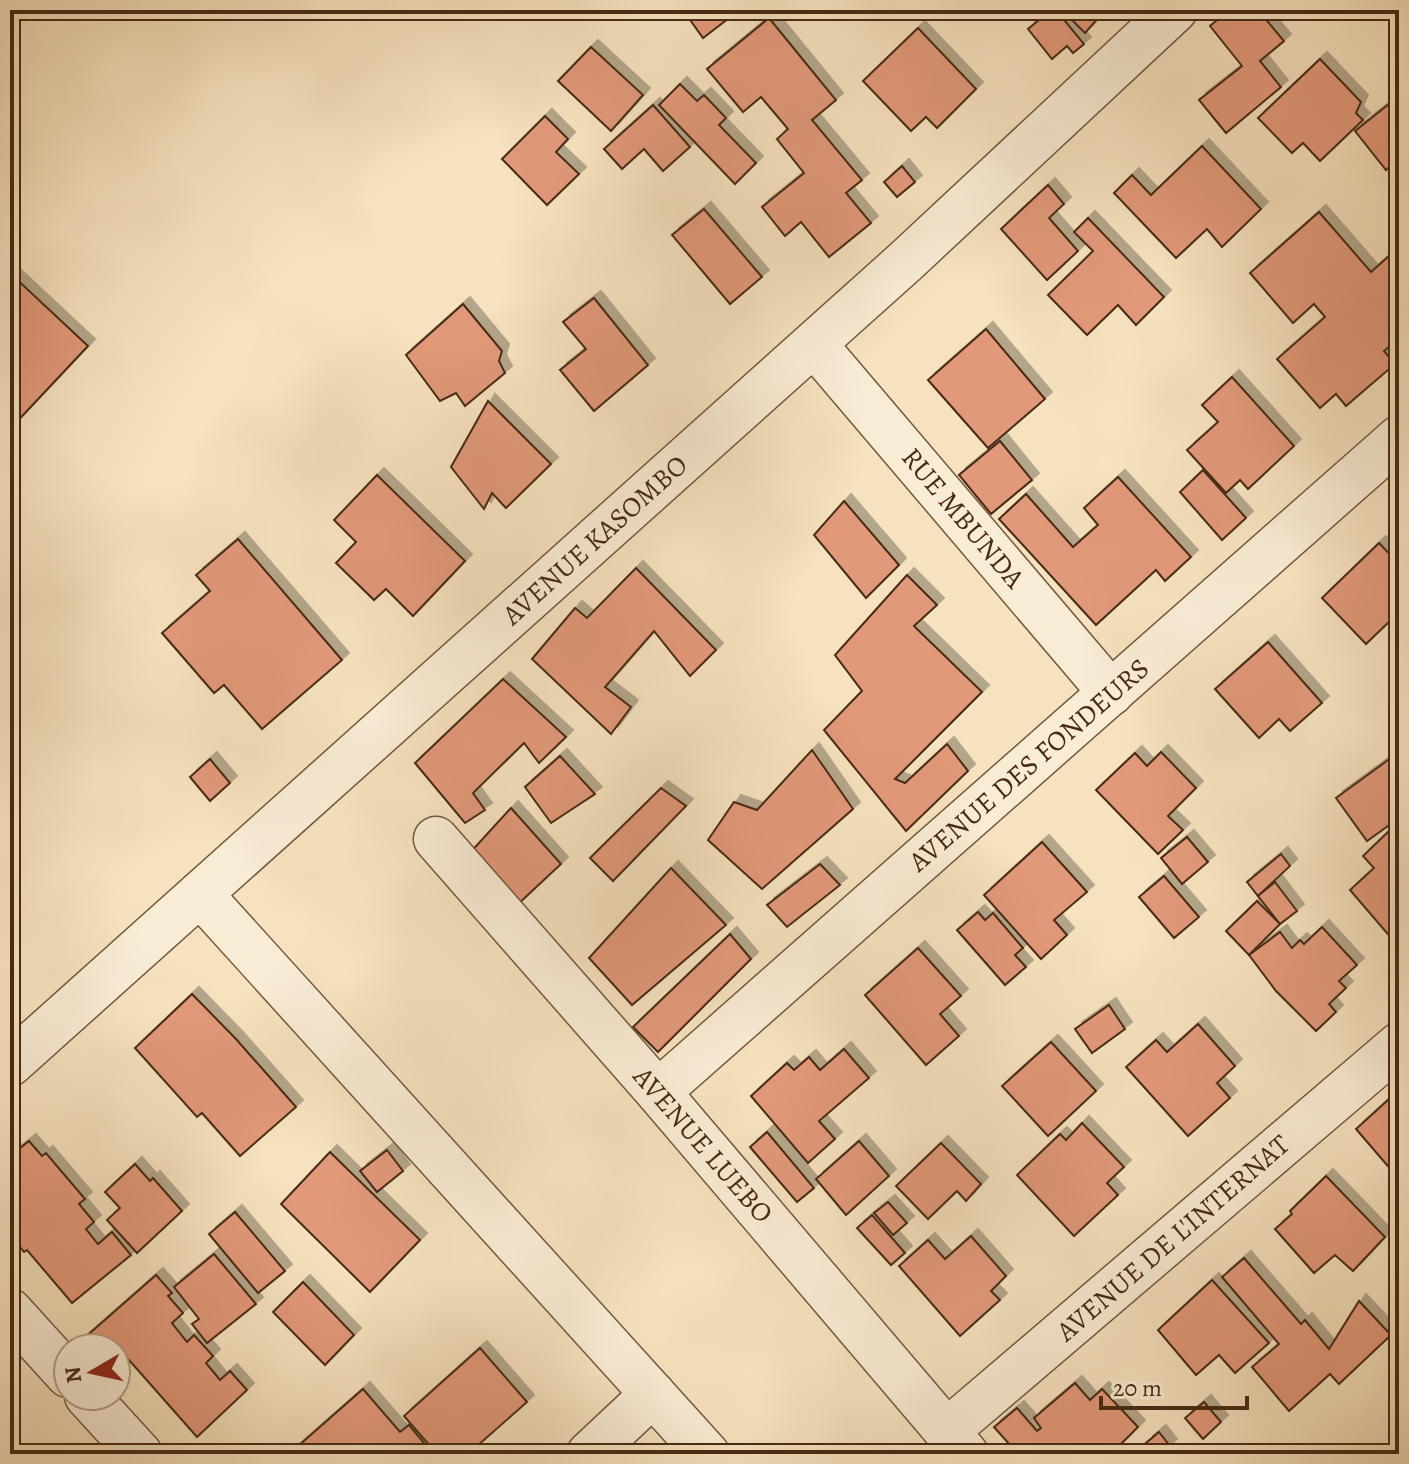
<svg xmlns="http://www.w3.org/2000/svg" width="1409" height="1464" viewBox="0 0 1409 1464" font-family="Alegreya,serif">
  <defs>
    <filter id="shadow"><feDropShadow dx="7" dy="-7" stdDeviation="0" flood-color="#0004"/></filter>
  </defs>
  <rect width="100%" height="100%" fill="#f6e2be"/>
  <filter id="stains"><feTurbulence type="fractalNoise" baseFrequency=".0025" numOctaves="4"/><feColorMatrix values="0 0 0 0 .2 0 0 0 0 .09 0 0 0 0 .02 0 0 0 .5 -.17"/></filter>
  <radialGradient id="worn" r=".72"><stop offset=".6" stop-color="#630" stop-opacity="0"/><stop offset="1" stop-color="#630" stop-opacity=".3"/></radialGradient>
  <g fill="#e29979" stroke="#472a15" stroke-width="2" filter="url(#shadow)">
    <path d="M 683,10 L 735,10 L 737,12 L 703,38 Z"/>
    <path d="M 1051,10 L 1056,10 L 1084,44 L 1073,53 L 1067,46 L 1052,59 L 1028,29 Z"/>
    <path d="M 1062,10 L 1094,10 L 1100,16 L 1085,33 Z"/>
    <path d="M 1229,10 L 1258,10 L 1284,41 L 1260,61 L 1281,87 L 1226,133 L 1199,100 L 1242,66 L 1210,26 Z"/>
    <path d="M 769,18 L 836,100 L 812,120 L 862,180 L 846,193 L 871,223 L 829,257 L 801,222 L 785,236 L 762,207 L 804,173 L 777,139 L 788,129 L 761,97 L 743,112 L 707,69 Z"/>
    <path d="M 918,28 L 976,89 L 937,128 L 926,117 L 911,131 L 863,81 Z"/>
    <path d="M 591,47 L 643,95 L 611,131 L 558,81 Z"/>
    <path d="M 1320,59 L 1361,102 L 1356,113 L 1363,120 L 1320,161 L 1303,143 L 1292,153 L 1258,118 Z"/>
    <path d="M 680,84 L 697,101 L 704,95 L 726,118 L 719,125 L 756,163 L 735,184 L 659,105 Z"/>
    <path d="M 1399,96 L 1399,159 L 1386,170 L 1355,131 Z"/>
    <path d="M 653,105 L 690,147 L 663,171 L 644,149 L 622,169 L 604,149 Z"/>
    <path d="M 545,116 L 568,139 L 556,152 L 579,174 L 547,205 L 502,159 Z"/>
    <path d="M 1202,146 L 1261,209 L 1222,247 L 1207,229 L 1176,258 L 1114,193 L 1132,175 L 1151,195 Z"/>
    <path d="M 902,166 L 915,182 L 897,197 L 884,182 Z"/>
    <path d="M 1048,185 L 1064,204 L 1049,218 L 1078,251 L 1047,280 L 1001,229 Z"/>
    <path d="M 704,209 L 762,277 L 730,304 L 672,235 Z"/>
    <path d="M 1319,212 L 1371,272 L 1399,247 L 1399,338 L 1384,351 L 1395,364 L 1346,406 L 1336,394 L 1320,408 L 1277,359 L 1325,317 L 1314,304 L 1293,323 L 1250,273 Z"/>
    <path d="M 1088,218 L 1164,297 L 1136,325 L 1118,305 L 1087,335 L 1048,295 L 1093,251 L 1074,232 Z"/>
    <path d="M 10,273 L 88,346 L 10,429 Z"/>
    <path d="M 594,298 L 648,365 L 594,411 L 560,370 L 586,349 L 563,322 Z"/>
    <path d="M 463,304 L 502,351 L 499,361 L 505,373 L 465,406 L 456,393 L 440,401 L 406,355 Z"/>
    <path d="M 986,329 L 1045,399 L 988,448 L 928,380 Z"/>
    <path d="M 1232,377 L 1294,446 L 1248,489 L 1240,480 L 1226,493 L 1187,450 L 1218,422 L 1202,405 Z"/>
    <path d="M 488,401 L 551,464 L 506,508 L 492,493 L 484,509 L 451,467 Z"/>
    <path d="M 1000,441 L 1032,480 L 991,514 L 959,475 Z"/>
    <path d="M 1203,470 L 1246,518 L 1222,540 L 1180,492 Z"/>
    <path d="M 377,475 L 465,561 L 413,616 L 386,589 L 374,600 L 336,563 L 356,542 L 334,520 Z"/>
    <path d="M 1118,477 L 1191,557 L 1165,581 L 1156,570 L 1096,625 L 999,519 L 1026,494 L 1073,547 L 1098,525 L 1084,508 Z"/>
    <path d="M 844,501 L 899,565 L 866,598 L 814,535 Z"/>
    <path d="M 238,539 L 342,660 L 262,729 L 224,685 L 214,693 L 162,633 L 210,591 L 196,575 Z"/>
    <path d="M 1379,543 L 1399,564 L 1399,628 L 1391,620 L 1366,644 L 1322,598 Z"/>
    <path d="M 636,568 L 716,650 L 690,676 L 654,631 L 605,687 L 631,707 L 611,734 L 532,659 L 575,608 L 587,618 Z"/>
    <path d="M 907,575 L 937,605 L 914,626 L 982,692 L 895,779 L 905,783 L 947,744 L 968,771 L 906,831 L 824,730 L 862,691 L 835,655 Z"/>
    <path d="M 1268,642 L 1322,703 L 1290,731 L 1279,719 L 1259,738 L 1215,689 Z"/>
    <path d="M 503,679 L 566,737 L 539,763 L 524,743 L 473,793 L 485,810 L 465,823 L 415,763 Z"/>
    <path d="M 812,750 L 853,809 L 762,889 L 708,840 L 734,802 L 757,810 Z"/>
    <path d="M 1161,752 L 1196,788 L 1168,816 L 1183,830 L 1158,854 L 1096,790 L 1135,753 L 1147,766 Z"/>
    <path d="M 1399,752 L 1399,818 L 1367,841 L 1336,798 Z"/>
    <path d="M 560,756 L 595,794 L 551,823 L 525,787 Z"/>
    <path d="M 210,759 L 230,783 L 210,801 L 190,777 Z"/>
    <path d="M 661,788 L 686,806 L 613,881 L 590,858 Z"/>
    <path d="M 511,808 L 561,864 L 516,906 L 467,856 Z"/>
    <path d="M 1388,832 L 1399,845 L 1399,947 L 1350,890 L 1374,868 L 1363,856 Z"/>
    <path d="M 1187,837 L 1208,862 L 1182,884 L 1161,858 Z"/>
    <path d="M 1042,842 L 1087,892 L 1054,920 L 1067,935 L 1041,959 L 984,895 Z"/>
    <path d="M 1281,854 L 1290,866 L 1258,896 L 1247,882 Z"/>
    <path d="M 820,864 L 840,885 L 787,927 L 767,905 Z"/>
    <path d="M 671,868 L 726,925 L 632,1005 L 589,958 Z"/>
    <path d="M 1164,876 L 1199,917 L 1174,938 L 1139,897 Z"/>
    <path d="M 1275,882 L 1297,911 L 1280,924 L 1258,896 Z"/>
    <path d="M 1257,901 L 1280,924 L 1249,955 L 1226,931 Z"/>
    <path d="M 978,912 L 985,920 L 993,913 L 1023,948 L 1015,955 L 1026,967 L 1005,985 L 957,930 Z"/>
    <path d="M 1322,927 L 1357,965 L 1339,981 L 1346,988 L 1329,1004 L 1336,1012 L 1316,1031 L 1276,991 L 1249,955 L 1280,932 L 1292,948 L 1300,940 L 1304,944 Z"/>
    <path d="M 730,934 L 751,959 L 658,1052 L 633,1027 Z"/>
    <path d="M 918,948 L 961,996 L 940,1014 L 959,1036 L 926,1065 L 865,995 Z"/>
    <path d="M 192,994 L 236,1039 L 296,1107 L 240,1156 L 202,1113 L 197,1117 L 135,1048 Z"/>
    <path d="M 1109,1005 L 1125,1029 L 1092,1053 L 1075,1029 Z"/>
    <path d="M 1198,1024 L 1235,1066 L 1217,1083 L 1230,1098 L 1188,1136 L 1126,1067 L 1156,1040 L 1167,1052 Z"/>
    <path d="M 1051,1042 L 1096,1091 L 1048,1136 L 1002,1086 Z"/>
    <path d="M 844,1049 L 869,1078 L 819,1121 L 835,1139 L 808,1163 L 751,1096 L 787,1063 L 794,1070 L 809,1057 L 820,1070 Z"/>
    <path d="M 1399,1090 L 1399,1179 L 1356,1129 Z"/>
    <path d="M 1082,1123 L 1124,1167 L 1107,1183 L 1118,1195 L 1074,1236 L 1017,1175 L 1060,1134 L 1066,1140 Z"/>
    <path d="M 767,1132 L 814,1188 L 797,1202 L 750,1147 Z"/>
    <path d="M 29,1141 L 42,1156 L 46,1153 L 85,1199 L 79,1204 L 94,1222 L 86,1229 L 98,1244 L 112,1232 L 131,1255 L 72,1303 L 27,1250 L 24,1252 L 10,1235 L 10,1156 Z"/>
    <path d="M 859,1141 L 889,1176 L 846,1215 L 816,1179 Z"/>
    <path d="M 941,1143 L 981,1184 L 966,1201 L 957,1191 L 928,1219 L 896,1186 Z"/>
    <path d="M 387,1150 L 403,1171 L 377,1192 L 360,1171 Z"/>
    <path d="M 330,1152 L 420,1240 L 370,1292 L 281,1204 Z"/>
    <path d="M 135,1164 L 150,1181 L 153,1178 L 182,1211 L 137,1253 L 107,1220 L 120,1208 L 105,1192 Z"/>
    <path d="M 1326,1176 L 1385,1237 L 1353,1271 L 1335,1255 L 1314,1273 L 1275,1229 L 1292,1214 L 1290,1211 Z"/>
    <path d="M 888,1202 L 907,1223 L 893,1235 L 874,1213 Z"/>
    <path d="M 235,1212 L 285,1271 L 258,1293 L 209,1234 Z"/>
    <path d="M 872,1215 L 905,1253 L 891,1265 L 857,1228 Z"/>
    <path d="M 971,1236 L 1006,1276 L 991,1291 L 1000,1300 L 960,1336 L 899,1266 L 928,1240 L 945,1259 Z"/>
    <path d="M 214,1254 L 256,1304 L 207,1343 L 192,1324 L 199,1319 L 174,1287 Z"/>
    <path d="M 1244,1258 L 1301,1324 L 1305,1320 L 1329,1349 L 1359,1301 L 1391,1335 L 1339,1384 L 1330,1374 L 1289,1411 L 1252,1367 L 1279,1344 L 1222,1277 Z"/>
    <path d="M 156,1275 L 172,1293 L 168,1296 L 183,1313 L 172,1323 L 187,1342 L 194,1335 L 213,1356 L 206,1363 L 220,1380 L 230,1371 L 247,1390 L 197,1437 L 129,1360 L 116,1371 L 116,1348 L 73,1348 Z"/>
    <path d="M 1212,1280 L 1269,1343 L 1235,1373 L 1219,1355 L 1196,1375 L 1158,1330 Z"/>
    <path d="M 303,1282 L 354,1335 L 325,1365 L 273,1312 Z"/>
    <path d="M 480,1348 L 527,1402 L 468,1454 L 437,1454 L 404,1416 Z"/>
    <path d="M 1075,1383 L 1090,1400 L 1102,1389 L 1138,1427 L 1111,1454 L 1018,1454 L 994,1427 L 1017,1408 L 1037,1431 L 1041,1428 L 1034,1418 Z"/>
    <path d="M 363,1389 L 400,1432 L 409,1425 L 429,1449 L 421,1454 L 289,1454 Z"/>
    <path d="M 1204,1402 L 1221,1422 L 1203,1439 L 1185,1418 Z"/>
    <path d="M 1159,1432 L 1170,1446 L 1160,1454 L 1155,1454 L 1146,1443 Z"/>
  </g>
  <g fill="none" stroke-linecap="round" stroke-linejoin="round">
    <defs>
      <g id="minor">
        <path d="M 814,344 L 1111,693"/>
        <path d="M 436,839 L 658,1092 L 966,1454"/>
        <path d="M 200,894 L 707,1454"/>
        <path d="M 10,1064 L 906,261 L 1175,10"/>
        <path d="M 658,1092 L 1399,438"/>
        <path d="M 10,1311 L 68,1375"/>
        <path d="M 87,1396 L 140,1454"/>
        <path d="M 947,1431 L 1399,1045"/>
        <path d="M 589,1454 L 653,1394"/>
      </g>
    </defs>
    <use href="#minor" stroke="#73583f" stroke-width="47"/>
    <use href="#minor" stroke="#f9ecd5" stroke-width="44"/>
  </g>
  <g text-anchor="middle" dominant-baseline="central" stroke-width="8" stroke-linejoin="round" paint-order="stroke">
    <g font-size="28" fill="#472a15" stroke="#f9ecd5">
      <text transform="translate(963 518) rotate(50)">RUE MBUNDA</text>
      <text transform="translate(595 540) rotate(-42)">AVENUE KASOMBO</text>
      <text transform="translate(1029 765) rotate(-41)">AVENUE DES FONDEURS</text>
      <text transform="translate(703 1145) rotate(49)">AVENUE LUEBO</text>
      <text transform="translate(1173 1238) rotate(-41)">AVENUE DE L'INTERNAT</text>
    </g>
  </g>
  <rect width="1409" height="1464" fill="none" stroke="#f6e2be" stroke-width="40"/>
  <rect x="12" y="12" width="1385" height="1440" fill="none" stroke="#472a15" stroke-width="4"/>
  <rect x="20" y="20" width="1369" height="1424" fill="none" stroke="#472a15" stroke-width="2"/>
  <g transform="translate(92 1372) rotate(261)"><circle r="38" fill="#f9ecd5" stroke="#b29e88" stroke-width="2"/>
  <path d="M0-6L14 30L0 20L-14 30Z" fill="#8f2418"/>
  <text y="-12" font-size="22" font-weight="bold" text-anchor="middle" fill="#472a15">N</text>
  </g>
  <path d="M1101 1396v12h146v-12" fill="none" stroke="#472a15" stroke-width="4"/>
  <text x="1113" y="1396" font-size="24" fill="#472a15" stroke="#f9ecd5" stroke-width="6" paint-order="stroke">20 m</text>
  <rect width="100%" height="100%" filter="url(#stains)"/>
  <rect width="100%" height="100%" fill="url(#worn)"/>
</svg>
